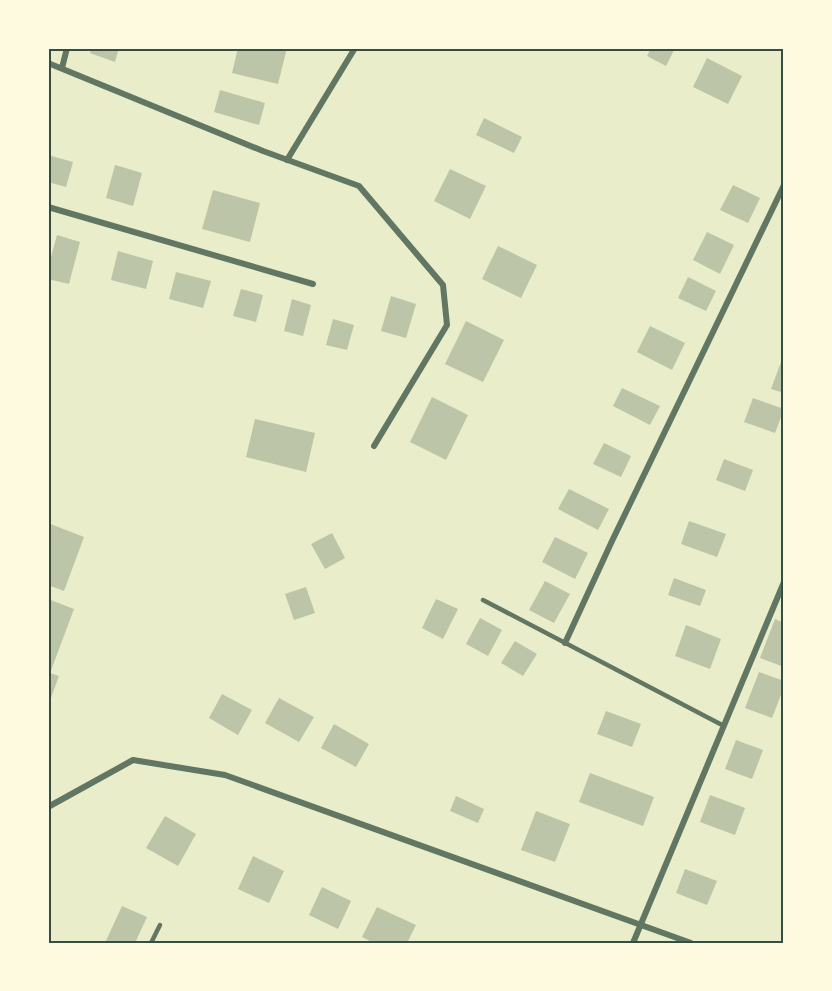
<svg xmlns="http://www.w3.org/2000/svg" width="832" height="991" viewBox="0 0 832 991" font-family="Montserrat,sans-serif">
  <rect width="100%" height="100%" fill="#e9edc9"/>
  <g fill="#bcc5a7">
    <path d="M 92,48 L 119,48 L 115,62 L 90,53 Z"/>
    <path d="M 238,48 L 287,48 L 278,84 L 232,73 Z"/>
    <path d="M 651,48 L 675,48 L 666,66 L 647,56 Z"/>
    <path d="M 707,58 L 742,76 L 728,104 L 693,87 Z"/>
    <path d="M 220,90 L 265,103 L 259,125 L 214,112 Z"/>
    <path d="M 484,118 L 522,137 L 514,153 L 476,135 Z"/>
    <path d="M 48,155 L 73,162 L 66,187 L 48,182 Z"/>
    <path d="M 115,165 L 142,173 L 133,206 L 106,198 Z"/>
    <path d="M 450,169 L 486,186 L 470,219 L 434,201 Z"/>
    <path d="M 733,185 L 760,198 L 748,223 L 720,210 Z"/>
    <path d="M 213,190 L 260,203 L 250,242 L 202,229 Z"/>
    <path d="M 707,232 L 734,245 L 720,274 L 693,260 Z"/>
    <path d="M 57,235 L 80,242 L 69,284 L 48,279 L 48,268 Z"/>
    <path d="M 498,246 L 537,265 L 521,298 L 482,279 Z"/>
    <path d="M 118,251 L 153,261 L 146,289 L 111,280 Z"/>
    <path d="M 176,272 L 211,281 L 203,308 L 169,299 Z"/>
    <path d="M 688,277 L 716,291 L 706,311 L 678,298 Z"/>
    <path d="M 241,289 L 263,295 L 256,322 L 233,316 Z"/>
    <path d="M 391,296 L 416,304 L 406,338 L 381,331 Z"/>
    <path d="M 292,299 L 311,305 L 303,336 L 284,331 Z"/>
    <path d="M 333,319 L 354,325 L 347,350 L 326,345 Z"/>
    <path d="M 466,321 L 504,340 L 483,382 L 445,364 Z"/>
    <path d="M 650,326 L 685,343 L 672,370 L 637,352 Z"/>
    <path d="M 781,362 L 784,363 L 784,393 L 771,389 Z"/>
    <path d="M 622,388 L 660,406 L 650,425 L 613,406 Z"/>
    <path d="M 432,397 L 468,415 L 446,460 L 410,442 Z"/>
    <path d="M 753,398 L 784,409 L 775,433 L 744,422 Z"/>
    <path d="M 255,419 L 315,433 L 306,472 L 246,457 Z"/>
    <path d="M 604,443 L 631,456 L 621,477 L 593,464 Z"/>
    <path d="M 724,459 L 753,470 L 745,491 L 716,480 Z"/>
    <path d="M 569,489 L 609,509 L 598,530 L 558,509 Z"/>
    <path d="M 689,521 L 726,534 L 717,557 L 681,544 Z"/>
    <path d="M 48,523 L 84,537 L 64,591 L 48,585 Z"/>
    <path d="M 332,533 L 345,558 L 325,569 L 311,544 Z"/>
    <path d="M 555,537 L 588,553 L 575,579 L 542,562 Z"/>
    <path d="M 674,578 L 706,590 L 700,606 L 668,595 Z"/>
    <path d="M 545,581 L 570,594 L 554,623 L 529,610 Z"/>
    <path d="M 306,587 L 315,613 L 294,620 L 285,594 Z"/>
    <path d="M 48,599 L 74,609 L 50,673 L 59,676 L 48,706 Z"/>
    <path d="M 436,599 L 458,609 L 443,639 L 422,628 Z"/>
    <path d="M 480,618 L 502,630 L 488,656 L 466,644 Z"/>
    <path d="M 775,619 L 784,623 L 784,667 L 760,658 Z"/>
    <path d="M 686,625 L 721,639 L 710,669 L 675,656 Z"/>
    <path d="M 515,641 L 537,654 L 523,676 L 501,663 Z"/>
    <path d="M 759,672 L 784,681 L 784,687 L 772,718 L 745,708 Z"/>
    <path d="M 222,694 L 252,710 L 238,735 L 209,718 Z"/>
    <path d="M 279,698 L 314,717 L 299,742 L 265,723 Z"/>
    <path d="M 606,711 L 641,724 L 632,747 L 597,734 Z"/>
    <path d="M 334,724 L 369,744 L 356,767 L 321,748 Z"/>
    <path d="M 736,740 L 763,750 L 752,779 L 725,769 Z"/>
    <path d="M 590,773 L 654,797 L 643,826 L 579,802 Z"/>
    <path d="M 710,795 L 745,808 L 735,835 L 700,822 Z"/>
    <path d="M 456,796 L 484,809 L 478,823 L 450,811 Z"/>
    <path d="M 536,811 L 570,824 L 555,862 L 521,850 Z"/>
    <path d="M 165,816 L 196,834 L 178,866 L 146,848 Z"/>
    <path d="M 253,856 L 284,871 L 269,903 L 238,889 Z"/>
    <path d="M 685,869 L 717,881 L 707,905 L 676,893 Z"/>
    <path d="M 322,887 L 351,901 L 338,929 L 309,915 Z"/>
    <path d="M 122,906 L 147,917 L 135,943 L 105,943 Z"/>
    <path d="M 377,907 L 416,925 L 407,943 L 374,943 L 362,937 Z"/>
  </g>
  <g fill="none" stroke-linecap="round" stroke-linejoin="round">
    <g stroke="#617663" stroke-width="4.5">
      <path d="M 483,600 L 724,726"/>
      <path d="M 151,943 L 160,925"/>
    </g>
    <g stroke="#617663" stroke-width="6">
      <path d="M 48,63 L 263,151 L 359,186 L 443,285 L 447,325 L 374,446"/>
      <path d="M 62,68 L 67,48"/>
      <path d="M 287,160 L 355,48"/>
      <path d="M 48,207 L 313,284"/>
      <path d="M 565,643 L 612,541 L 784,185"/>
      <path d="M 48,807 L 133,760 L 225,775 L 691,943"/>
      <path d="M 633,943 L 784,582"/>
    </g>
  </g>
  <rect width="832" height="991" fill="none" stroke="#fefae0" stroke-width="99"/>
  <rect x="50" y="50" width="732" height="892" fill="none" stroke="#344e41" stroke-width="2"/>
</svg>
